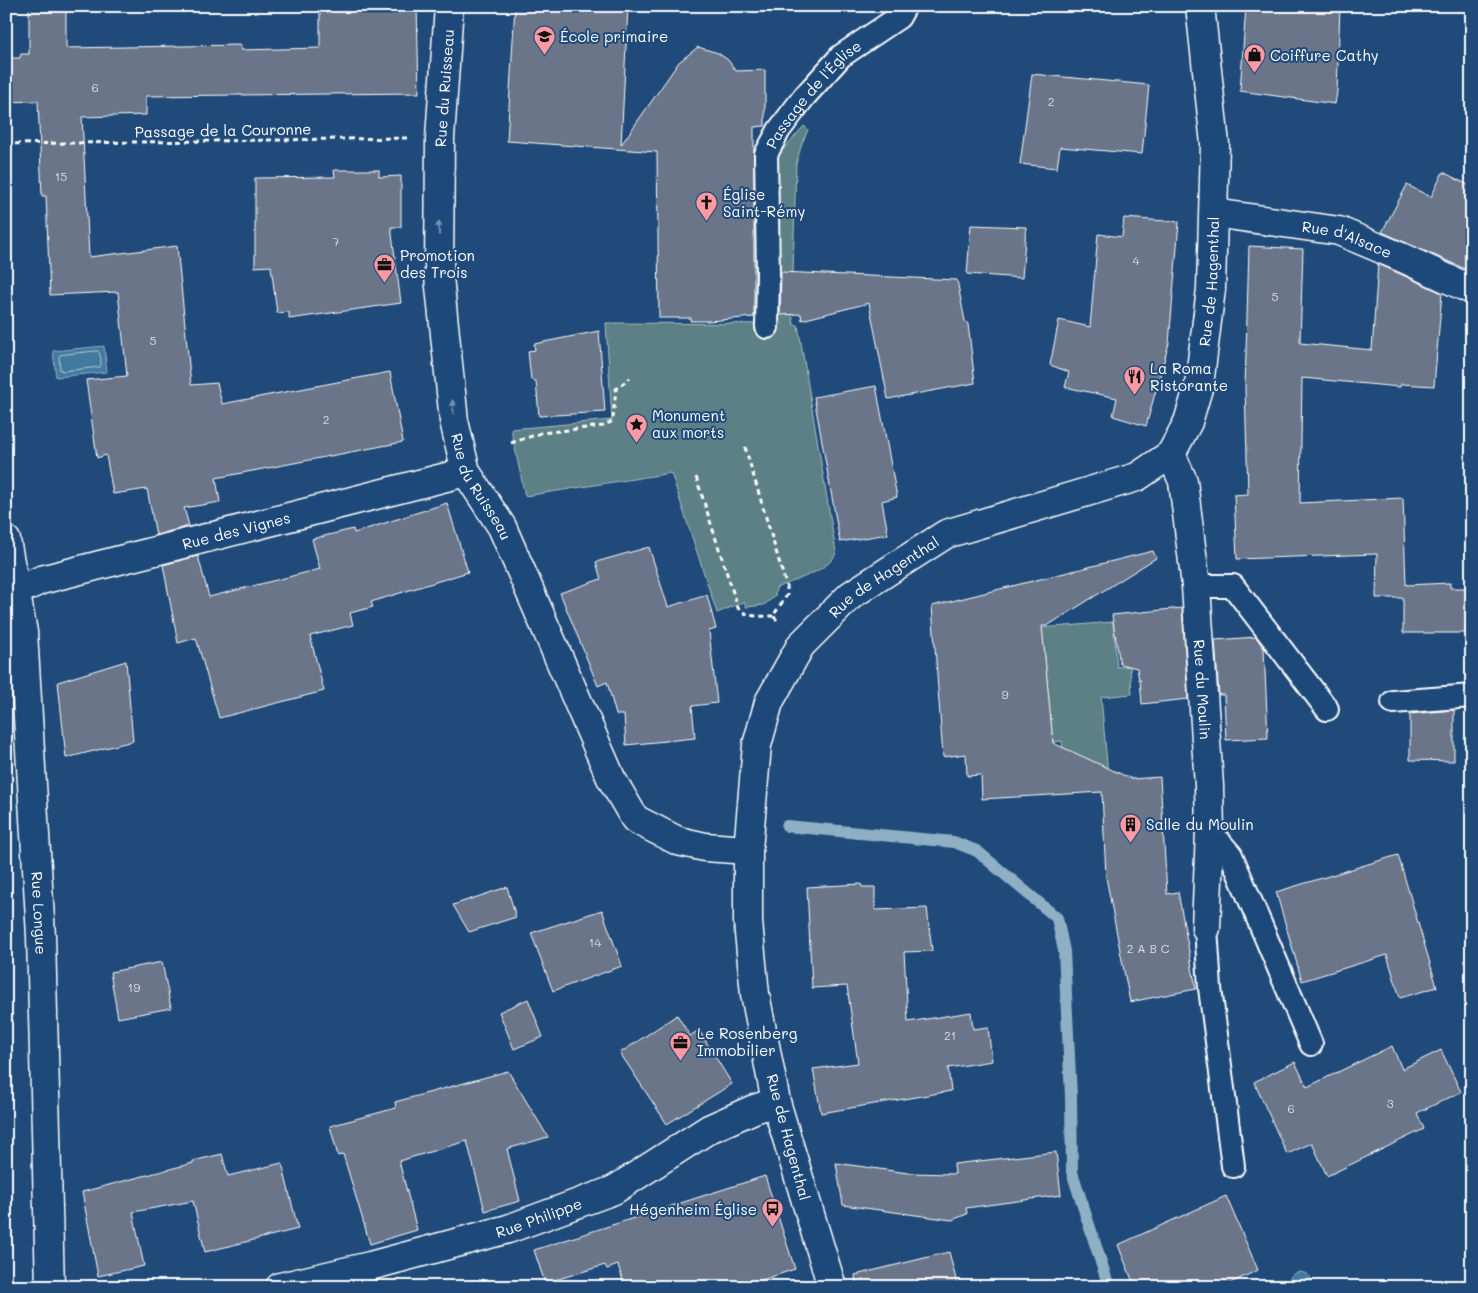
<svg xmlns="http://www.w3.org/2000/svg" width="1478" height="1293" viewBox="0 0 1478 1293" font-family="Mali,sans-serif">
  <rect width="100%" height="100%" fill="#1f4a7a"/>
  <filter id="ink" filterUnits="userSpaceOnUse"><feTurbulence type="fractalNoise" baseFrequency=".02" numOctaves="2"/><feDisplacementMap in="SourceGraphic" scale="10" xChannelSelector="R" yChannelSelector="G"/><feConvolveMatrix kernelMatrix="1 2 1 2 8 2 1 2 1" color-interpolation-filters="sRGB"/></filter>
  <g filter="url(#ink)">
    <g fill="#5b8085" stroke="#adc0c2">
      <path d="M 804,126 L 808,130 L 802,143 L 796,164 L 793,273 L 785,275 L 794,325 L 798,325 L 836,552 C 832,570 792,581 776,588 L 775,596 L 764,605 L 746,607 L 744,602 L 717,613 L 671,473 L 525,496 L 511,429 L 612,420 L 606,323 L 782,324 L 775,313 L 774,160 Z"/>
      <path d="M 1113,622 L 1117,667 L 1130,666 L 1132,694 L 1101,697 L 1108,774 L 1066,778 L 1062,741 L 1053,742 L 1042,628 Z"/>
    </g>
    <g fill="#427a9d" stroke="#8eafc4">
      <path d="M 104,346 L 107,372 L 56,377 L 53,351 Z"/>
      <path d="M 1299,1272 C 1309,1273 1312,1277 1313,1287 L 1282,1287 L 1293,1274 Z"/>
    </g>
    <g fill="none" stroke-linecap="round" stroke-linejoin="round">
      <path stroke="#b3cad8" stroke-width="1" d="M 98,351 C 101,354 102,364 100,367 L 63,371 L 60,370 L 59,357 L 60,355 Z"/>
      <path stroke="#8eafc4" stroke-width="12" d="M 787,826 L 954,842 L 977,851 L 1057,918 L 1064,951 L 1071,1097 L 1072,1172 L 1109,1287"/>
    </g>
    <g fill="#6b758a" stroke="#fff">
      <path d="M 29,6 L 66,6 L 66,48 L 241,45 L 241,50 L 320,48 L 320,6 L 417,6 L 419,93 L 146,96 L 146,115 L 82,117 L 89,257 L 177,246 L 191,385 L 217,383 L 222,404 L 390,372 L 403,442 L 216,478 L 220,502 L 184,508 L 189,526 L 156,535 L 147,489 L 113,494 L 106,455 L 97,458 L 86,380 L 127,376 L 118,292 L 50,295 L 46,196 L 42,196 L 38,101 L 6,102 L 6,58 L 20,58 L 21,54 L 29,54 Z"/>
      <path d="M 515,6 L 628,6 L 621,145 L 679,62 L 698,47 L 718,53 L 728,60 L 736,71 L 765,70 L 765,126 L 754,127 L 754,317 L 709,321 L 690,321 L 691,318 L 659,318 L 657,152 L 507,141 Z"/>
      <path d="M 1246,6 L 1340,6 L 1337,92 L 1335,104 L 1240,91 Z"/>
      <path d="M 1032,74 L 1149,85 L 1142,154 L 1060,147 L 1057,168 L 1020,164 Z"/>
      <path d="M 334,170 L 379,170 L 379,177 L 401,176 L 401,227 L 391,227 L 401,303 L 289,319 L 289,312 L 277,313 L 271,266 L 255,267 L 255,178 L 335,177 Z"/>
      <path d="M 1443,172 L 1472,187 L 1472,272 L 1382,232 L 1407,185 L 1431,197 Z"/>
      <path d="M 1124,218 L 1179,222 L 1169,343 L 1146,426 L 1113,416 L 1117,398 L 1065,387 L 1069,372 L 1050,365 L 1059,320 L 1090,327 L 1098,234 L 1122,237 Z"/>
      <path d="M 971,225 L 1026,227 L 1022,278 L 967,274 Z"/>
      <path d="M 1249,246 L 1303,249 L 1300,343 L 1372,350 L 1378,264 L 1442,293 L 1434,386 L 1401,384 L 1400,387 L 1302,378 L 1300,503 L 1403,498 L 1406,585 L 1450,583 L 1450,588 L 1472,588 L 1472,633 L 1403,633 L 1403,598 L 1376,598 L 1377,554 L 1237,559 L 1234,495 L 1248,494 L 1245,387 Z"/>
      <path d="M 781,272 L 957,280 L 965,321 L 968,324 L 975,383 L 888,399 L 869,303 L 802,320 L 801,314 L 780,315 Z"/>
      <path d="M 599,331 L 605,412 L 539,416 L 536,381 L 531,380 L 528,351 L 535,350 L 534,344 Z"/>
      <path d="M 876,386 L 897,497 L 882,501 L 888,534 L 840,542 L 814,397 Z"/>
      <path d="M 447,503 L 468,572 L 371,602 L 373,607 L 350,613 L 353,625 L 310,636 L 324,691 L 219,718 L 196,638 L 178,643 L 163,565 L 198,556 L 209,597 L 320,569 L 312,539 L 353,529 L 354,533 Z"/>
      <path d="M 649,547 L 668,607 L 707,595 L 716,629 L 709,631 L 717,703 L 692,706 L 695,738 L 626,745 L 624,715 L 616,715 L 607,682 L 598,686 L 560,593 L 601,579 L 596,562 Z"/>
      <path d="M 1153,551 L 1156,558 L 1047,626 L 1042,626 L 1053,743 L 1132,779 L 1160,777 L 1167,894 L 1178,892 L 1196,989 L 1130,1002 L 1106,877 L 1102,792 L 982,799 L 981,775 L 967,776 L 966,754 L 943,757 L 932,606 Z"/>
      <path d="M 1182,608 L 1188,699 L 1142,704 L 1140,679 L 1139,680 L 1137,668 L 1120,664 L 1112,615 Z"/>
      <path d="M 1256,637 L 1264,648 L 1268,738 L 1226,740 L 1224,695 L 1219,695 L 1215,640 Z"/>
      <path d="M 126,661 L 133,741 L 66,758 L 58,682 Z"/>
      <path d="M 1454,710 L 1454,761 L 1410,760 L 1410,714 Z"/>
      <path d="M 1398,855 L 1437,987 L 1400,998 L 1387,955 L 1302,981 L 1276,892 Z"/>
      <path d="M 861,884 L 862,887 L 875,887 L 875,910 L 927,908 L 932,951 L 904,952 L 908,1022 L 971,1012 L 973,1029 L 988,1027 L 992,1061 L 948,1068 L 951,1091 L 821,1113 L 813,1069 L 858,1063 L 847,986 L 812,988 L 807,887 Z"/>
      <path d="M 507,887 L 516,917 L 469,932 L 453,905 Z"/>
      <path d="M 602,910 L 622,966 L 553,991 L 531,933 Z"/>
      <path d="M 162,962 L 171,1008 L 118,1018 L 110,972 Z"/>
      <path d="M 528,999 L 543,1037 L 514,1049 L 499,1012 Z"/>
      <path d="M 677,1015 L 690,1036 L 699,1030 L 732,1084 L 667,1124 L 620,1053 Z"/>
      <path d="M 1392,1046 L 1402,1069 L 1441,1050 L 1461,1092 L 1417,1113 L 1424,1129 L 1327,1176 L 1312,1143 L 1287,1154 L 1254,1082 L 1295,1062 L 1307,1087 Z"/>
      <path d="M 508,1071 L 548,1137 L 507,1149 L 520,1201 L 485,1211 L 467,1141 L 399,1161 L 417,1230 L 370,1244 L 343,1154 L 338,1156 L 330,1126 L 396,1108 L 395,1102 Z"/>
      <path d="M 1056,1152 L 1061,1195 L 966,1208 L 967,1214 L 952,1220 L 843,1205 L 836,1163 L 908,1173 L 955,1174 L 954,1164 Z"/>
      <path d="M 222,1154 L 228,1176 L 282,1163 L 298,1229 L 205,1252 L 193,1201 L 133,1212 L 144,1266 L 98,1276 L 82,1192 L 193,1163 L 193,1161 Z"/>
      <path d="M 765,1176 L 795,1269 L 741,1287 L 625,1287 L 618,1265 L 607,1269 L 605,1265 L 545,1283 L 534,1250 Z"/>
      <path d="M 1226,1196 L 1258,1270 L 1222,1287 L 1135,1287 L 1118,1245 Z"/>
      <path d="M 949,1252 L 958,1287 L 856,1287 L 855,1275 Z"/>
    </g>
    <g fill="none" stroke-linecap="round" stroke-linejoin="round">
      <defs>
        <g id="service">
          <path id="s1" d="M 767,327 L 768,274 L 766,154 L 779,130 L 804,97 L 841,56 L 899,17 L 905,6"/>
          <path d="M 1196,586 L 1233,586 L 1327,709"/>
          <path d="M 1393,702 L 1472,696"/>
          <path d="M 1210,831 L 1231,855 L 1311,1044"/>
          <path d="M 1206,928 L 1210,988 L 1233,1166"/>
        </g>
        <g id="minor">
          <path id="s2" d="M 449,6 L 440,138 L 439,277 L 454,421 L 466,472 L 502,527 L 611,778 L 635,819 L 678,841 L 705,847 L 748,850"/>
          <path id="s3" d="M 1214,213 L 1339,231 L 1403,258 L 1472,290"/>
          <path id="s4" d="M 1171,454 L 1183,481 L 1196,586 L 1209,786 L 1210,831 L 1206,928"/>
          <path id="s5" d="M 6,540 L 23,632 L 41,936 L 50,1287"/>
          <path id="s6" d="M 6,593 L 17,591 L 41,580 L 466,472"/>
          <path id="s7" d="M 280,1287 L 370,1266 L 508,1229 L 614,1190 L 709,1129 L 754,1109 L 776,1102"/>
        </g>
        <g id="secondary">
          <path id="s8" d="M 832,1287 L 776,1102 L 755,994 L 748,922 L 748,850 L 757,745 L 769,702 L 801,645 L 851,595 L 946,534 L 1137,477 L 1171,454 L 1188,422 L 1199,385 L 1211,289 L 1215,144 L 1200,6"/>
        </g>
      </defs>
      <use href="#service" stroke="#fff" stroke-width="26"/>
      <use href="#minor" stroke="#fff" stroke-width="31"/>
      <use href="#secondary" stroke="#fff" stroke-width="31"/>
      <g stroke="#fff" stroke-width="3" stroke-dasharray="5 4" stroke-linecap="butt">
        <path d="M 6,144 L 407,138"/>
        <path d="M 511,443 L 541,433 L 603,426 L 613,421 L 613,418 L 616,389 L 630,378"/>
        <path d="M 745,447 L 787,588 L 787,595 L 773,616 L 777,620"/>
        <path d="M 696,477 L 738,608 C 747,618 761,616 773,616"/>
      </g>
      <use href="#service" stroke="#1f4a7a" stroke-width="22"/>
      <use href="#minor" stroke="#1f4a7a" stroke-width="28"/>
      <use href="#secondary" stroke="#1f4a7a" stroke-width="28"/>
    </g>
    <defs><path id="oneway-solid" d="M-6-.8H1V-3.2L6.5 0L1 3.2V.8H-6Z" transform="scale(1.25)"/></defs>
    <g fill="#7992af">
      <use href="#oneway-solid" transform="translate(439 228) rotate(-90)"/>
      <use href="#oneway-solid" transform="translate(453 407) rotate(-96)"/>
    </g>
  </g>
  <defs>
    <symbol id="school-pin" viewBox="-11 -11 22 30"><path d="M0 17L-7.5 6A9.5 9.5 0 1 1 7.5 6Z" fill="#ff9aa2" stroke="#1f4a7a"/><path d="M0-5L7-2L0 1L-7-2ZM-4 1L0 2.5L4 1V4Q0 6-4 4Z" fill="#111"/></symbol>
    <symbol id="shop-pin" viewBox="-11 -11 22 30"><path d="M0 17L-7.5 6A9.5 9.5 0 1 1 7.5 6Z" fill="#ff9aa2" stroke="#1f4a7a"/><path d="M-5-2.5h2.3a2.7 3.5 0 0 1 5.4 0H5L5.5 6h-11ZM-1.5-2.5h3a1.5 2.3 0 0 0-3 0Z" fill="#111"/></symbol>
    <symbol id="church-pin" viewBox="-11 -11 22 30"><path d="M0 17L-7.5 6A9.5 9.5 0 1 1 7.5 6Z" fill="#ff9aa2" stroke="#1f4a7a"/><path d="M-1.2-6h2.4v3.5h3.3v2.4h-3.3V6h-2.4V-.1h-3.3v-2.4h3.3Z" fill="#111"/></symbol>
    <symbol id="office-pin" viewBox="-11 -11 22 30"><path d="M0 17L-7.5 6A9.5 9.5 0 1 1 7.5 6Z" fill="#ff9aa2" stroke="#1f4a7a"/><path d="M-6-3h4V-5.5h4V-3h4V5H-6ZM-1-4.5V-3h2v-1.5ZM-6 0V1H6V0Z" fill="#111"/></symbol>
    <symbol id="restaurant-pin" viewBox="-11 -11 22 30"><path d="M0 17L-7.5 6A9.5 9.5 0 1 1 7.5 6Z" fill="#ff9aa2" stroke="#1f4a7a"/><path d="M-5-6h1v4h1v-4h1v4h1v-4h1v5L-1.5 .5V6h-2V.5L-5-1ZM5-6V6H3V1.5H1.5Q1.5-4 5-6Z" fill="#111"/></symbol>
    <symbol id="sight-pin" viewBox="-11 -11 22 30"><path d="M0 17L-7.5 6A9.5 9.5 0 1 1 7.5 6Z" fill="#ff9aa2" stroke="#1f4a7a"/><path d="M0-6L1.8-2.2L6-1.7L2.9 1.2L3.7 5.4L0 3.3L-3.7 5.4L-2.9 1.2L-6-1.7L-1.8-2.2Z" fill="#111"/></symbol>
    <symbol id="building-pin" viewBox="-11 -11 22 30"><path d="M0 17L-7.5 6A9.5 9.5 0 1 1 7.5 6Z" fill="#ff9aa2" stroke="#1f4a7a"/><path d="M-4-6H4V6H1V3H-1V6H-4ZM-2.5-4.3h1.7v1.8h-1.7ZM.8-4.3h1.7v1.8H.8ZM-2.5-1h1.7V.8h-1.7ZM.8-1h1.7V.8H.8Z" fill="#111"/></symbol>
    <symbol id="bus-pin" viewBox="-11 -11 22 30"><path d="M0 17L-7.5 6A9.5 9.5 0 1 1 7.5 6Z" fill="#ff9aa2" stroke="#1f4a7a"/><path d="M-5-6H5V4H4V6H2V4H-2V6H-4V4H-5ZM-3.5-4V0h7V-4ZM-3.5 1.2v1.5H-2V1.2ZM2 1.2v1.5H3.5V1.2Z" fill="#111"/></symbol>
  </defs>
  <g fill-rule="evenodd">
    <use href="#school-pin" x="532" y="24" width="25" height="34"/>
    <use href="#shop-pin" x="1242" y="42" width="25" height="34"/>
    <use href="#church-pin" x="694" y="190" width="25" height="34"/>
    <use href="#office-pin" x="372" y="252" width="25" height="34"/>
    <use href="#restaurant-pin" x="1122" y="364" width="25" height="34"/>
    <use href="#sight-pin" x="624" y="412" width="25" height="34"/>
    <use href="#building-pin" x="1118" y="812" width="25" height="34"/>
    <use href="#office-pin" x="668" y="1030" width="25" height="34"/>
    <use href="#bus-pin" x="760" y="1196" width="25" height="34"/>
  </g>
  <g text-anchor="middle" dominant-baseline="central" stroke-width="4" stroke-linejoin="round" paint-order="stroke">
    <g font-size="12" fill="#dadce2">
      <text x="95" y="87">6</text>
      <text x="1051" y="101">2</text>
      <text x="61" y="176">15</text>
      <text x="336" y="241">7</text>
      <text x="1136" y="260">4</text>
      <text x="1275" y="296">5</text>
      <text x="153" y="340">5</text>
      <text x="326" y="419">2</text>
      <text x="1005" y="694">9</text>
      <text x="595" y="942">14</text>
      <text x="1148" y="948">2 A B C</text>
      <text x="134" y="987">19</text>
      <text x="950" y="1035">21</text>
      <text x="1390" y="1103">3</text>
      <text x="1291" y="1108">6</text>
    </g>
    <g font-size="15" fill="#fff" stroke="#1f4a7a" text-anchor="start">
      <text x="560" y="36">École primaire</text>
      <text x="1270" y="55">Coiffure Cathy</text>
      <text x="723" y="194">Église<tspan x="723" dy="17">Saint-Rémy</tspan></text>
      <text x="400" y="255">Promotion<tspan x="400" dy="17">des Trois</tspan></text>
      <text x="1150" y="368">La Roma<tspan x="1150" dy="17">Ristorante</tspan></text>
      <text x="652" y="415">Monument<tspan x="652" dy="17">aux morts</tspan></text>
      <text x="1146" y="824">Salle du Moulin</text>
      <text x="697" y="1033">Le Rosenberg<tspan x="697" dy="17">Immobilier</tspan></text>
      <text x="757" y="1209" text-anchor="end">Hégenheim Église</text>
    </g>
    <g font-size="15" fill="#fff" stroke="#1f4a7a">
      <text transform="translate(444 88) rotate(-86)">Rue du Ruisseau</text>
      <text stroke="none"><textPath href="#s1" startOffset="250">Passage de l'Église</textPath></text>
      <text transform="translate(223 130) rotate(-1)">Passage de la Couronne</text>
      <text stroke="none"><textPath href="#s3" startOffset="136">Rue d'Alsace</textPath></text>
      <text stroke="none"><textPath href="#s8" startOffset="1266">Rue de Hagenthal</textPath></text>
      <text stroke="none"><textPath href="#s2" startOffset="488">Rue du Ruisseau</textPath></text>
      <text stroke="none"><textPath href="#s6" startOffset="239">Rue des Vignes</textPath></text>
      <text stroke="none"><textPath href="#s8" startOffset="771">Rue de Hagenthal</textPath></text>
      <text stroke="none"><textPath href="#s4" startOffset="239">Rue du Moulin</textPath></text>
      <text stroke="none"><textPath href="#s5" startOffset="375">Rue Longue</textPath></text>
      <text transform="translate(789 1137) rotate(75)">Rue de Hagenthal</text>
      <text stroke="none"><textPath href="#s7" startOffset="268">Rue Philippe</textPath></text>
    </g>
  </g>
  <rect width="1478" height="1293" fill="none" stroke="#1f4a7a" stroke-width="25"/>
  <rect x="12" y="12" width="1453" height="1268" fill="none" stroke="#fff" stroke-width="2" filter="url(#ink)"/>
</svg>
